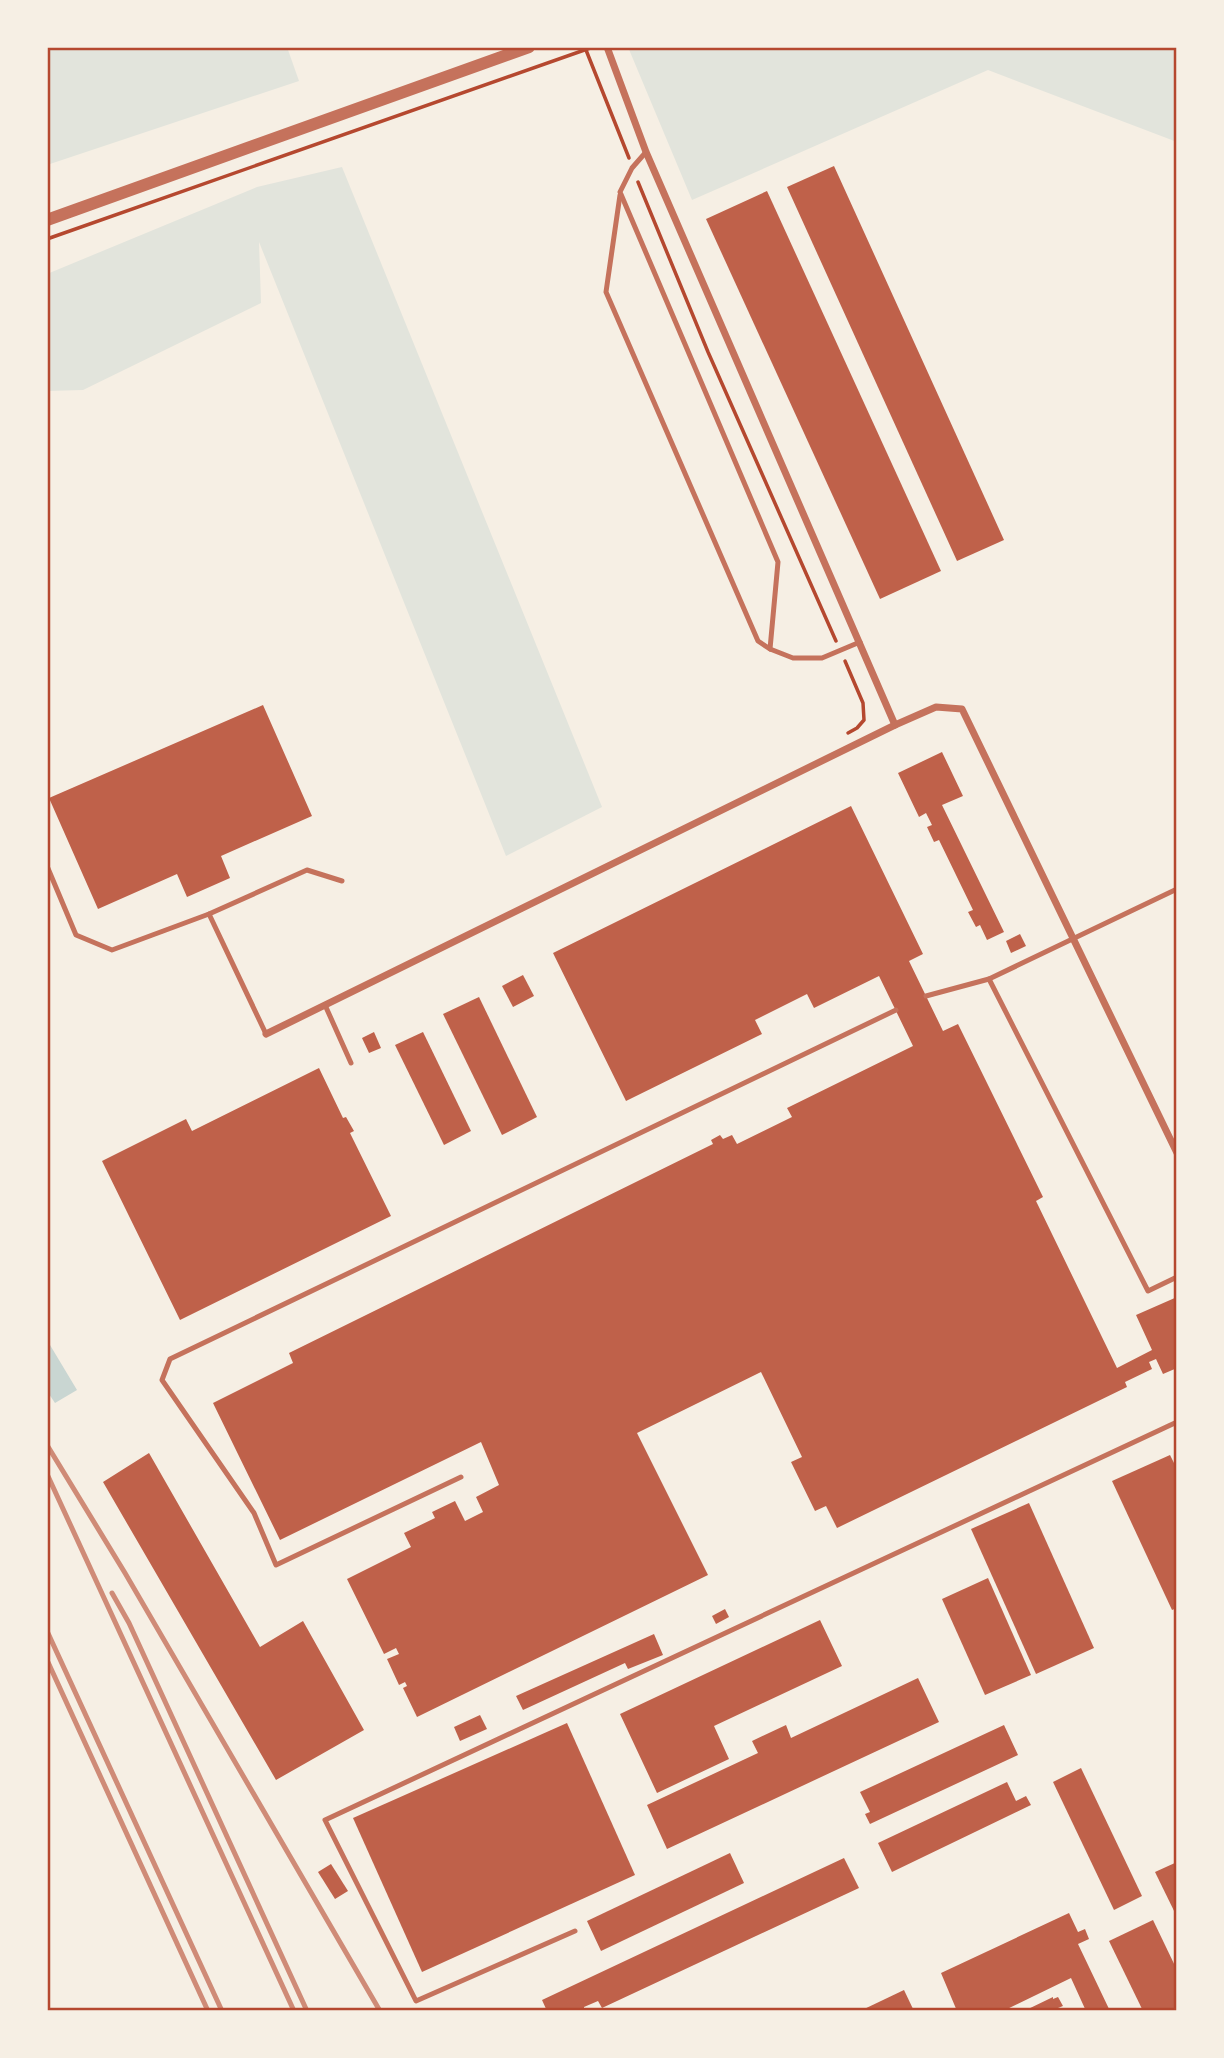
<svg xmlns="http://www.w3.org/2000/svg" width="1224" height="2058" viewBox="0 0 1224 2058" font-family="Roboto,sans-serif">
  <rect width="100%" height="100%" fill="#f6efe4"/>
  <g fill="#e2e4dc">
    <path d="M 47,47 L 287,47 L 299,81 L 47,165 Z"/>
    <path d="M 628,47 L 1177,47 L 1177,142 L 988,70 L 692,200 Z"/>
    <path d="M 342,167 L 602,807 L 506,856 L 259,242 L 261,303 L 83,390 L 47,391 L 47,274 L 257,187 Z"/>
  </g>
  <path fill="#c9d6d2" d="M 47,1340 L 77,1390 L 55,1403 L 47,1391 Z"/>
  <g fill="#bf614a">
    <path d="M 834,166 L 1004,540 L 957,561 L 787,187 Z"/>
    <path d="M 767,191 L 941,571 L 880,599 L 706,219 Z"/>
    <path d="M 263,705 L 312,816 L 221,856 L 230,878 L 187,897 L 177,874 L 98,909 L 49,798 Z"/>
    <path d="M 942,752 L 963,796 L 942,805 L 1004,932 L 987,940 L 980,925 L 976,927 L 968,912 L 973,910 L 939,840 L 934,842 L 927,827 L 932,825 L 926,813 L 919,817 L 898,773 Z"/>
    <path d="M 851,806 L 923,954 L 909,961 L 943,1031 L 958,1024 L 1043,1197 L 1036,1201 L 1117,1368 L 1152,1350 L 1136,1315 L 1177,1297 L 1177,1368 L 1163,1374 L 1156,1359 L 1149,1362 L 1152,1369 L 1125,1382 L 1127,1387 L 837,1528 L 826,1506 L 815,1511 L 791,1462 L 802,1457 L 761,1372 L 637,1433 L 708,1575 L 417,1717 L 403,1688 L 407,1686 L 405,1682 L 399,1685 L 387,1659 L 399,1654 L 396,1648 L 384,1654 L 347,1579 L 411,1547 L 404,1533 L 435,1518 L 432,1512 L 455,1501 L 465,1521 L 483,1512 L 476,1497 L 499,1485 L 481,1442 L 280,1540 L 213,1403 L 293,1363 L 289,1353 L 713,1144 L 711,1140 L 720,1135 L 723,1139 L 732,1135 L 737,1144 L 792,1117 L 787,1108 L 913,1046 L 879,976 L 814,1008 L 807,994 L 755,1020 L 762,1034 L 626,1101 L 553,953 Z"/>
    <path d="M 1020,934 L 1026,946 L 1011,953 L 1006,941 Z"/>
    <path d="M 523,975 L 534,996 L 513,1007 L 502,986 Z"/>
    <path d="M 479,997 L 537,1117 L 502,1135 L 443,1014 Z"/>
    <path d="M 374,1032 L 381,1048 L 369,1053 L 362,1038 Z"/>
    <path d="M 423,1032 L 471,1131 L 444,1145 L 395,1045 Z"/>
    <path d="M 319,1068 L 343,1118 L 346,1117 L 354,1131 L 350,1133 L 391,1216 L 180,1320 L 102,1161 L 186,1119 L 192,1131 Z"/>
    <path d="M 149,1453 L 260,1647 L 303,1621 L 364,1730 L 276,1780 L 103,1482 Z"/>
    <path d="M 1170,1455 L 1177,1469 L 1177,1608 L 1172,1610 L 1112,1481 Z"/>
    <path d="M 1029,1503 L 1094,1648 L 1036,1674 L 971,1529 Z"/>
    <path d="M 988,1578 L 1031,1675 L 985,1695 L 942,1599 Z"/>
    <path d="M 725,1609 L 729,1617 L 716,1624 L 712,1616 Z"/>
    <path d="M 820,1620 L 842,1666 L 714,1726 L 729,1759 L 657,1793 L 620,1714 Z"/>
    <path d="M 654,1634 L 663,1655 L 628,1669 L 625,1663 L 523,1710 L 516,1696 Z"/>
    <path d="M 918,1678 L 939,1722 L 667,1849 L 647,1805 L 758,1753 L 752,1741 L 786,1725 L 791,1738 Z"/>
    <path d="M 480,1715 L 487,1729 L 460,1741 L 454,1727 Z"/>
    <path d="M 567,1723 L 635,1875 L 422,1972 L 353,1818 Z"/>
    <path d="M 1004,1725 L 1018,1755 L 870,1824 L 865,1814 L 870,1812 L 860,1792 Z"/>
    <path d="M 1081,1768 L 1142,1896 L 1114,1910 L 1053,1782 Z"/>
    <path d="M 1007,1782 L 1016,1801 L 1026,1796 L 1031,1805 L 892,1872 L 878,1843 Z"/>
    <path d="M 730,1853 L 744,1883 L 601,1951 L 587,1921 Z"/>
    <path d="M 844,1858 L 859,1888 L 602,2008 L 598,2001 L 584,2007 L 584,2011 L 547,2011 L 542,2000 Z"/>
    <path d="M 1177,1862 L 1177,1917 L 1155,1872 Z"/>
    <path d="M 331,1864 L 348,1891 L 335,1899 L 318,1872 Z"/>
    <path d="M 1069,1913 L 1078,1932 L 1085,1929 L 1089,1939 L 1078,1944 L 1110,2011 L 1086,2011 L 1071,1978 L 1003,2011 L 957,2011 L 941,1973 Z"/>
    <path d="M 1153,1920 L 1177,1970 L 1177,2011 L 1143,2011 L 1109,1941 Z"/>
    <path d="M 904,1990 L 914,2011 L 860,2011 Z"/>
    <path d="M 1053,1997 L 1053,1999 L 1058,1997 L 1063,2006 L 1058,2008 L 1059,2011 L 1024,2011 Z"/>
  </g>
  <g fill="none" stroke-linecap="round" stroke-linejoin="round">
    <g stroke="#b5482f" stroke-width="3.5">
      <path d="M 586,50 L 629,158"/>
      <path d="M 638,182 L 708,352 L 836,641"/>
      <path d="M 47,239 L 593,47"/>
      <path d="M 845,661 L 863,703 L 864,720 L 857,728 L 848,733"/>
    </g>
    <g stroke="#c5725c" stroke-width="5">
      <path d="M 646,152 L 632,168 L 620,192 L 778,562 L 770,649 L 793,658 L 822,658 L 860,642"/>
      <path d="M 620,195 L 606,292 L 758,641 L 770,649"/>
      <path d="M 47,866 L 76,935 L 112,950 L 209,914 L 307,870 L 342,881"/>
      <path d="M 209,914 L 266,1034"/>
      <path d="M 989,979 L 1148,1291 L 1177,1277"/>
      <path d="M 926,996 L 989,979 L 1177,889"/>
      <path d="M 325,1005 L 351,1063"/>
      <path d="M 461,1477 L 276,1565 L 254,1513 L 162,1380 L 170,1359 L 896,1010"/>
      <path d="M 575,1931 L 416,2001 L 325,1820 L 1177,1422"/>
    </g>
    <g stroke="#c5725c" stroke-width="7">
      <path d="M 607,47 L 646,152 L 895,725"/>
      <path d="M 266,1034 L 895,725 L 936,707 L 962,709 L 1177,1153"/>
    </g>
    <path stroke="#c5725c" stroke-width="12" d="M 47,220 L 529,47"/>
    <g stroke="#cf8b77" stroke-width="5">
      <path d="M 47,1445 L 125,1573 L 380,2011"/>
      <path d="M 47,1474 L 294,2011"/>
      <path d="M 112,1593 L 129,1623 L 307,2011"/>
      <path d="M 47,1631 L 222,2011"/>
      <path d="M 47,1660 L 208,2011"/>
    </g>
  </g>
  <rect width="1224" height="2058" fill="none" stroke="#f6efe4" stroke-width="98"/>
  <rect x="49" y="49" width="1126" height="1960" fill="none" stroke="#b5482f" stroke-width="2.5"/>
</svg>
